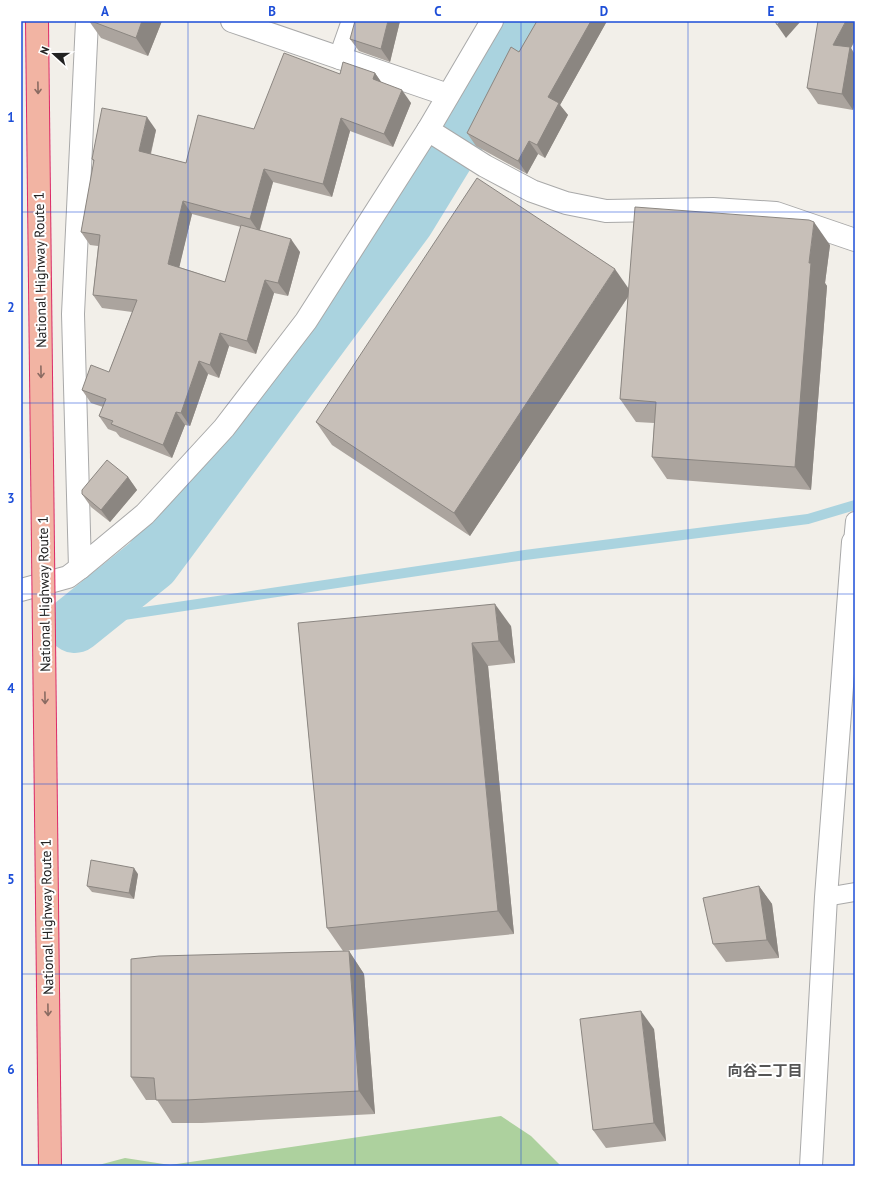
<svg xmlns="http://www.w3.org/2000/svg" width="876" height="1187" viewBox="0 0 876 1187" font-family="'PT Sans','Noto Sans JP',sans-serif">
  <rect width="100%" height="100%" fill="#f2efe9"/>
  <path fill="#add19e" d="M 501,1116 L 531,1136 L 561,1166 L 95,1166 L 125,1158 L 170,1165 Z"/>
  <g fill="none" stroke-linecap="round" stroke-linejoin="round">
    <path stroke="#aad3df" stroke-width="10" d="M 75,624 L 117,616 L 525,555 L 808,519 L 855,505"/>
    <path stroke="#aad3df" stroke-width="58" d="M 75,624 L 151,563 L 406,219 L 527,21"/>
    <defs>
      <g id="service">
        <path d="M 853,542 L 855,521"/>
        <path d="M 826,897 L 855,892"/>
      </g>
      <g id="minor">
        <path d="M 232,21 L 448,95"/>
        <path d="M 340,58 L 353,21"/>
        <path d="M 428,130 L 485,166 L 532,191 L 566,203 L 606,211 L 713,209 L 776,213 L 855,240"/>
        <path d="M 80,568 L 73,314 L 87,21"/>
        <path d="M 811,1166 L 826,897 L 853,542"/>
      </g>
      <path id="tertiary" d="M 21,590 L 68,577 L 80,568 L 145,514 L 224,428 L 306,321 L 428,130 L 492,21"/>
    </defs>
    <use href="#service" stroke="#a9a9a9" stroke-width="20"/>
    <use href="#minor" stroke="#a9a9a9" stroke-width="24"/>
    <use href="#tertiary" stroke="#a9a9a9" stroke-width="24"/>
    <use href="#service" stroke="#fff" stroke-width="18"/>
    <use href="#minor" stroke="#fff" stroke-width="22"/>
    <use href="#tertiary" stroke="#fff" stroke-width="22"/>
    <defs>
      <path id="trunk-bridge" d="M 37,21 L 50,1166"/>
    </defs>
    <use href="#trunk-bridge" stroke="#dc2a67" stroke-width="24" stroke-linecap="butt"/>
    <use href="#trunk-bridge" stroke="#f2b4a3" stroke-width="22"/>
  </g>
  <g fill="#aba49e" fill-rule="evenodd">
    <path d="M 89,21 L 162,21 L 148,56 L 101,38 Z"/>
    <path d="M 400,21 L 390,62 L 359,51 L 350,39 Z"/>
    <path d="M 537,21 L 607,21 L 560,105 L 568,115 L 545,158 L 538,154 L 527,174 L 476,146 L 467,133 L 519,52 Z"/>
    <path d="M 855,21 L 855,40 L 851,48 L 855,55 L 855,99 L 853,110 L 818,104 L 807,88 Z"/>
    <path d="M 375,73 L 381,82 L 411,103 L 393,147 L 350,131 L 332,197 L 273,182 L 260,230 L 300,252 L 288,296 L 274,293 L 256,354 L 229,346 L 219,378 L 208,374 L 190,426 L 185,425 L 172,458 L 120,437 L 116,432 L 108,429 L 99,416 L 103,407 L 91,403 L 82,390 L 109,372 L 132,312 L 102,308 L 93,295 L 98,246 L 90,245 L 81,232 L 94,162 L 92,159 L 156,130 L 151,154 L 186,163 L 254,129 L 340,74 ZM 192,214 L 241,227 L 225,282 L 179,267 Z"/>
    <path d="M 830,245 L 825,283 L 827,286 L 811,490 L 667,479 L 652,457 L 654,423 L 636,422 L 620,399 L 628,297 L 470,536 L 332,445 L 316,422 L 628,289 Z"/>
    <path d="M 128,477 L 137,490 L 110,522 L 91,507 L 82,494 Z"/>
    <path d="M 298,623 L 511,626 L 515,663 L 488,666 L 514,934 L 343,951 L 327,928 Z"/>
    <path d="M 138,874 L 134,899 L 92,892 L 87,886 Z"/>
    <path d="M 759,886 L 772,904 L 779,958 L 726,962 L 713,944 Z"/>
    <path d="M 349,951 L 364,974 L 375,1114 L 202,1123 L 172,1123 L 157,1100 L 146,1100 L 131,1077 Z"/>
    <path d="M 654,1029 L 666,1141 L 606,1148 L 593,1130 Z"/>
  </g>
  <g fill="#8b8681">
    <path d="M 142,21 L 162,21 L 148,56 L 136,38 Z"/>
    <path d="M 388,21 L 400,21 L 390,62 L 381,49 Z"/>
    <path d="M 591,21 L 607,21 L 560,105 L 568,115 L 545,158 L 537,145 L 548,97 Z"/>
    <path d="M 781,21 L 801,21 L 786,38 L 777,25 Z"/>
    <path d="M 846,21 L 855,21 L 855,40 L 851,48 L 855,55 L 855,99 L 853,110 L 842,94 L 833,45 Z"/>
    <path d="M 375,73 L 384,86 L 373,79 Z"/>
    <path d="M 402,90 L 411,103 L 393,147 L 384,134 Z"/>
    <path d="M 147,117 L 156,130 L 148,164 L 139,151 Z"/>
    <path d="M 341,118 L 350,131 L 332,197 L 323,184 Z"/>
    <path d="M 529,141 L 538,154 L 527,174 L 518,161 Z"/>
    <path d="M 264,169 L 273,182 L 259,232 L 250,219 Z"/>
    <path d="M 183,201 L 192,214 L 177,277 L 168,264 Z"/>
    <path d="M 814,222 L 830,245 L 825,283 L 827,286 L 811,490 L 795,467 L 809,263 Z"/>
    <path d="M 291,239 L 300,252 L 288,296 L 278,283 Z"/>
    <path d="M 615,269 L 631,292 L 470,536 L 454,513 Z"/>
    <path d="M 265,280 L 274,293 L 256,354 L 247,341 Z"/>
    <path d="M 220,333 L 229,346 L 219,378 L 210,365 Z"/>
    <path d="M 199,361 L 208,374 L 190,426 L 181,413 Z"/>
    <path d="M 176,412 L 185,425 L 172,458 L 163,445 Z"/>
    <path d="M 128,477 L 137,490 L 110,522 L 101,510 Z"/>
    <path d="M 495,604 L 511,626 L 515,663 L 499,641 Z"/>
    <path d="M 472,643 L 488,666 L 514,934 L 498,911 Z"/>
    <path d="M 134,868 L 138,874 L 134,899 L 129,893 Z"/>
    <path d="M 759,886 L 772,904 L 779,958 L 767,940 Z"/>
    <path d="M 349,951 L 364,974 L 375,1114 L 359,1091 Z"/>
    <path d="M 641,1011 L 654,1029 L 666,1141 L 654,1123 Z"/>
  </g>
  <g fill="#c7bfb8" stroke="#8b8681">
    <path d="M 91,21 L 142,21 L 136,38 Z"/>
    <path d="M 355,21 L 388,21 L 381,49 L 350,39 Z"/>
    <path d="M 537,21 L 591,21 L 548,97 L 559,103 L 537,145 L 529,141 L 518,161 L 467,133 L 511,47 L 519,52 Z"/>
    <path d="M 775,21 L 781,21 L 777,25 Z"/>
    <path d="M 818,21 L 846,21 L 833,45 L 850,47 L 842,94 L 807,88 Z"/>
    <path d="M 284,53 L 340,74 L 343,62 L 375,73 L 373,79 L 402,90 L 384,134 L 341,118 L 323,184 L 264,169 L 250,219 L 183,201 L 168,264 L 225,282 L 241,225 L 291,239 L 278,283 L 265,280 L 247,341 L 220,333 L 210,365 L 199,361 L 181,413 L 176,412 L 163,445 L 111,424 L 113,421 L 99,416 L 106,399 L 82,390 L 91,365 L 109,372 L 137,300 L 93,295 L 100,235 L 81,232 L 94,160 L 92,159 L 102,108 L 147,117 L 139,151 L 186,163 L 198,115 L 254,129 Z"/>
    <path d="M 477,178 L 615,269 L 454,513 L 316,422 Z"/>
    <path d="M 635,207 L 809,220 L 814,222 L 809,263 L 811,263 L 795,467 L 652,457 L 656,402 L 620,399 Z"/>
    <path d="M 107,460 L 128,477 L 101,510 L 82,494 L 82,490 Z"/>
    <path d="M 495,604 L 499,641 L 472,643 L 498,911 L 327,928 L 298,623 Z"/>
    <path d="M 91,860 L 134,868 L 129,893 L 87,886 Z"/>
    <path d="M 759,886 L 767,940 L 713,944 L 703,898 Z"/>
    <path d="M 349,951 L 359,1091 L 186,1100 L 156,1100 L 154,1078 L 131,1077 L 131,959 L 159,956 Z"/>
    <path d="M 641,1011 L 654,1123 L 593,1130 L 580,1019 Z"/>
  </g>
  <defs><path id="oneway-shaft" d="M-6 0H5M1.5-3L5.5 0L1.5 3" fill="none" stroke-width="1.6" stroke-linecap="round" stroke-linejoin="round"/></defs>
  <g stroke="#8a6b62">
    <use href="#oneway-shaft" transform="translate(38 88) rotate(89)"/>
    <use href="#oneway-shaft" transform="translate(41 372) rotate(89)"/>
    <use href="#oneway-shaft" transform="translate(45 698) rotate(89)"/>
    <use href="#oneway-shaft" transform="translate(48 1010) rotate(89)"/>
  </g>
  <path fill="none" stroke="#1d4ed8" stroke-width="1" stroke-opacity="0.55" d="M 188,21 L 188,1166M 355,21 L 355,1166M 521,21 L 521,1166M 688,21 L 688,1166M 21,212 L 855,212M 21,403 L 855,403M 21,594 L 855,594M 21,784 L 855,784M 21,974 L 855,974"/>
  <g text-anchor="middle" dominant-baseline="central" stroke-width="4" stroke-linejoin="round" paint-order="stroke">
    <g font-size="14" fill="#222" stroke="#fff">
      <text transform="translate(40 270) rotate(-91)">National Highway Route 1</text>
      <text transform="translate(44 594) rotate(-91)">National Highway Route 1</text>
      <text transform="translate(47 917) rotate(-91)">National Highway Route 1</text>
    </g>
    <g font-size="15" font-weight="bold" fill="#555" stroke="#fff">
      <text x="765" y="1070">向谷二丁目</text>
    </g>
  </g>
  <rect width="876" height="1187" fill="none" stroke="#ffffff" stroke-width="44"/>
  <g transform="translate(54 54) rotate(291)" stroke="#ffffff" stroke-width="3" paint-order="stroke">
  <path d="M0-3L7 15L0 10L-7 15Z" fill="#222222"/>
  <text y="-6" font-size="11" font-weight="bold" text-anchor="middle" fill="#222222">N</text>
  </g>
  <rect x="22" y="22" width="832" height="1143" fill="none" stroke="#1d4ed8" stroke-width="1.5"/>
  <g font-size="13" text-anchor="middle" font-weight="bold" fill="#1d4ed8">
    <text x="105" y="16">A</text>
    <text x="272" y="16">B</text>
    <text x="438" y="16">C</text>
    <text x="604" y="16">D</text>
    <text x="771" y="16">E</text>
    <text x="11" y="122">1</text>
    <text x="11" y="312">2</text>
    <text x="11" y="503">3</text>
    <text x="11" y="693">4</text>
    <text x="11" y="884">5</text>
    <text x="11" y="1074">6</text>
  </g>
</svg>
